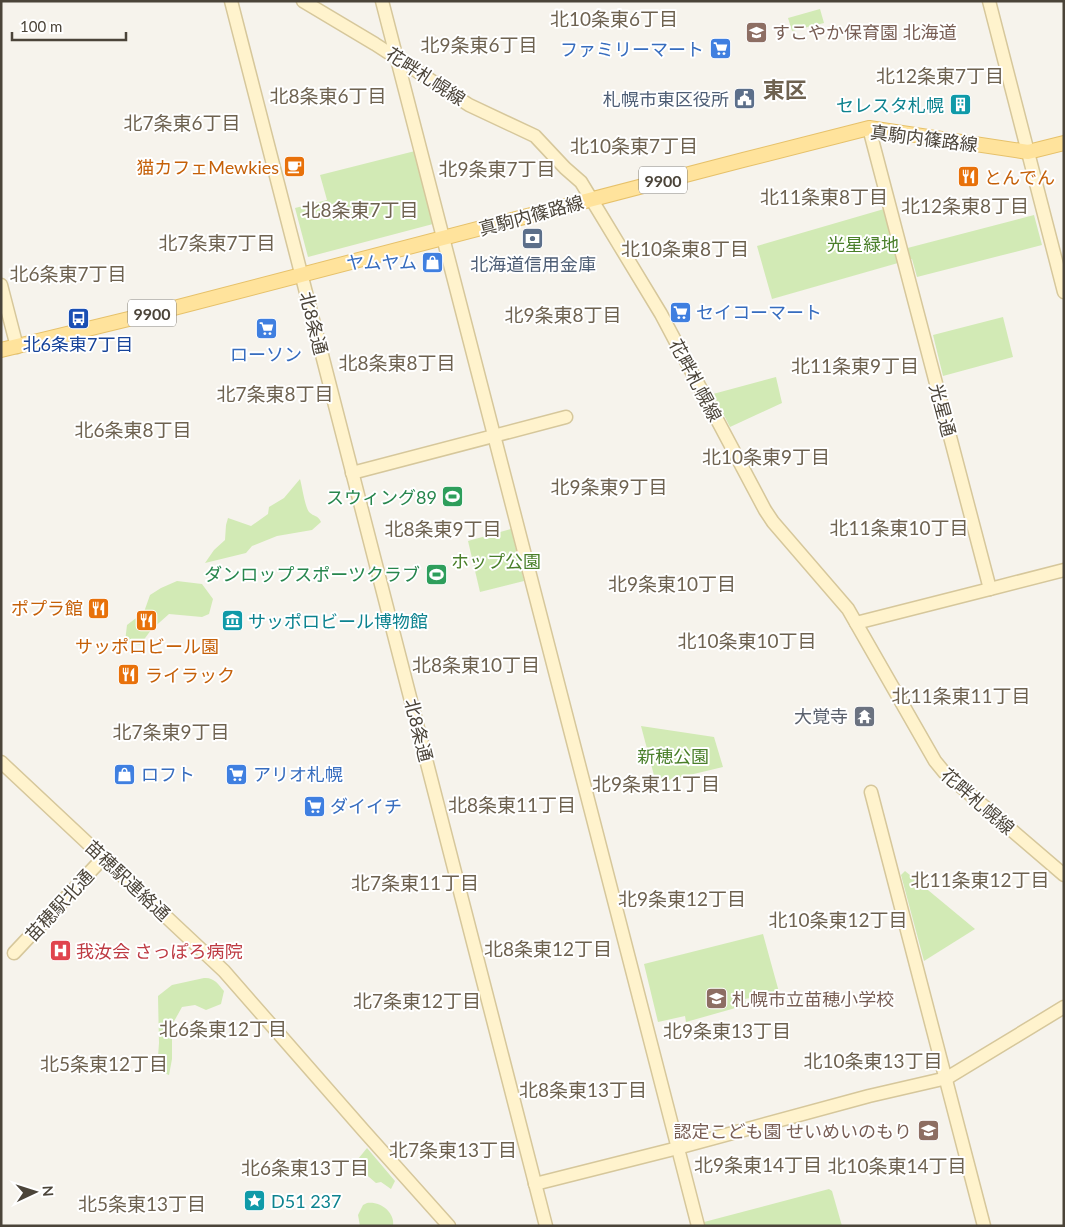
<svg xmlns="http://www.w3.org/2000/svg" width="1065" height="1227" viewBox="0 0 1065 1227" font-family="Lato,'Noto Sans JP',sans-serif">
  <rect width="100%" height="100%" fill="#f6f3ec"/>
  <g fill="#d2eab5">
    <path d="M 820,9 L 824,23 L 792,31 L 788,18 Z"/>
    <path d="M 415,151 L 433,224 L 308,257 L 295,208 L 327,200 L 320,175 Z"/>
    <path d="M 884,209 L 896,251 L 1034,215 L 1042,245 L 917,277 L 912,259 L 772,299 L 757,246 Z"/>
    <path d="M 1003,317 L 1013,357 L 943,376 L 933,335 Z"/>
    <path d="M 776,377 L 782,403 L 730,427 L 713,394 Z"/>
    <path d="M 300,479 C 302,486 305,507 309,512 C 314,517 318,515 321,522 L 312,530 L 277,536 L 252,546 L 246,553 L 205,563 L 214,550 L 225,540 L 226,525 L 228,518 L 251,526 L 268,514 L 269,507 L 284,498 Z"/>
    <path d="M 511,529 L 524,581 L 480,592 L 468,541 Z"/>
    <path d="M 177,581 L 202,584 L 213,599 L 209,614 L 202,617 L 169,614 L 151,630 L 140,645 L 125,642 L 127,625 L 144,612 L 150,595 L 161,588 Z"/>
    <path d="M 641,726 L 714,737 L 723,767 L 656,783 Z"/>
    <path d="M 905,871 L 975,929 L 924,961 L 901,875 Z"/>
    <path d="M 763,934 L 779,992 L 745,999 L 746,1005 L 686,1022 L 685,1016 L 658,1022 L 644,964 Z"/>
    <path d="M 204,978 C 214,977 218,984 224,991 L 221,1004 L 206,1010 L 195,1005 L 182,1007 L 172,1025 L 172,1059 L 169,1075 L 157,1070 L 159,1043 L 158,996 L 172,985 Z"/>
    <path d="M 367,1148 L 395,1181 L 391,1189 L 381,1182 L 376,1183 L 354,1164 Z"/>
    <path d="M 829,1189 L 832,1191 L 842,1226 L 705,1226 L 704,1222 Z"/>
    <path d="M 367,1203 C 380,1201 395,1212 393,1226 L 360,1226 L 358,1215 L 363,1205 Z"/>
  </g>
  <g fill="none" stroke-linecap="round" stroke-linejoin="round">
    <defs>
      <g id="secondary">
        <path d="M 231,1 L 546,1226"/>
        <path d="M 303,1 L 375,44 L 469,105 L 535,136 L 565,168 L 581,182 L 661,314 L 765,510 L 773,522 L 848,609 L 935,761 L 944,772 L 1064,875"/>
        <path d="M 382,1 L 698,1226"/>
        <path d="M 989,1 L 1064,292"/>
        <path d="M 869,128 L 990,589 L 1064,570"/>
        <path d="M 1,285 L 17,347"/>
        <path d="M 352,473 L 566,417"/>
        <path d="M 856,623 L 990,589"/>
        <path d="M 1,762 L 224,971 L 364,1131 L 449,1226"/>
        <path d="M 871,792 L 984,1226"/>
        <path d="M 14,953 L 104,857"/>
        <path d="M 535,1184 L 670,1150 L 869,1096 L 947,1078 L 1064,1007"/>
      </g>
      <path id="primary" d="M 1,350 L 174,308 L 743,160 L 869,128 L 1028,152 L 1064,143"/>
    </defs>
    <use href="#secondary" stroke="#d6c79b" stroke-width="15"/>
    <use href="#primary" stroke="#e6c16a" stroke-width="16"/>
    <use href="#secondary" stroke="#fff3cd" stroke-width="12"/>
    <use href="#primary" stroke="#ffe39c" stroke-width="14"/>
  </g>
  <defs>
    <symbol id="school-square" viewBox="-11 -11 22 22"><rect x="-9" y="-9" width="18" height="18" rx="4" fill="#8d6e63" stroke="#fff"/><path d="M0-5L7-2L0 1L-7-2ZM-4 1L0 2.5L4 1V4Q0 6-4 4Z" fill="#fff"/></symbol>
    <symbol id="supermarket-square" viewBox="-11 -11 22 22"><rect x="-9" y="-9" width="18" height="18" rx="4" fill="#3f7fe0" stroke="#fff"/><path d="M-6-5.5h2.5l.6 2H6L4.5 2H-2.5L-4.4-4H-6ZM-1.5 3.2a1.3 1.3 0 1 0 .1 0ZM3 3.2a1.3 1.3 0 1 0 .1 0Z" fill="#fff"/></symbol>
    <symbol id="civic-square" viewBox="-11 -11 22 22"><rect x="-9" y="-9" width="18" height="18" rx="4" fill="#5c6f8a" stroke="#fff"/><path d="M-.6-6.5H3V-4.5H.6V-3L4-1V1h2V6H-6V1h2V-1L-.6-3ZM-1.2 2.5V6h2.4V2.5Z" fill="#fff"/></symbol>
    <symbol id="building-square" viewBox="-11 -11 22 22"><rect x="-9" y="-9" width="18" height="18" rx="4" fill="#0f9aa8" stroke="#fff"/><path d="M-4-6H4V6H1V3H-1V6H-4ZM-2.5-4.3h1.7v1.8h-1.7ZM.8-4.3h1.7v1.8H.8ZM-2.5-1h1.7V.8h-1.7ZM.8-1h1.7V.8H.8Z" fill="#fff"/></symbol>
    <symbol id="cafe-square" viewBox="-11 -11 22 22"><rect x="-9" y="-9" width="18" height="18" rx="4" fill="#e8710a" stroke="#fff"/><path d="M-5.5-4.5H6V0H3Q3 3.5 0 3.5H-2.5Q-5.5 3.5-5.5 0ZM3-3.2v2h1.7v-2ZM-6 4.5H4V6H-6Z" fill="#fff"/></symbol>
    <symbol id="restaurant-square" viewBox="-11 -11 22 22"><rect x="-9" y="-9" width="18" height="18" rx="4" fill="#e8710a" stroke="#fff"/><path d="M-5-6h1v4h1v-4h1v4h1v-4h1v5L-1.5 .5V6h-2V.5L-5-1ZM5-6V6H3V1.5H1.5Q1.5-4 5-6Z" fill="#fff"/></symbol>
    <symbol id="bank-square" viewBox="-11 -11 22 22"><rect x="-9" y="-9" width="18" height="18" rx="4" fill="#5c6f8a" stroke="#fff"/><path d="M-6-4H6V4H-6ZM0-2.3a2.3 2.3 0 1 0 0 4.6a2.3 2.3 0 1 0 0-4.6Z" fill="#fff"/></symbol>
    <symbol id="shop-square" viewBox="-11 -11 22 22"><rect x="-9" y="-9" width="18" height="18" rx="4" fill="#3f7fe0" stroke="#fff"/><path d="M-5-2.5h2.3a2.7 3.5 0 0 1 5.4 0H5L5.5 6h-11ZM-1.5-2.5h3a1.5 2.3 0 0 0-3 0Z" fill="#fff"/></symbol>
    <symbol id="bus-square" viewBox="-11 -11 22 22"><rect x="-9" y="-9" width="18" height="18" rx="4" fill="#1a4fb4" stroke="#fff"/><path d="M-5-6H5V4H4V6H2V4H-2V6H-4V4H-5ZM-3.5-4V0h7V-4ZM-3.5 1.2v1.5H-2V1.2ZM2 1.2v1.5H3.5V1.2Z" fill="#fff"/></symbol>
    <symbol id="stadium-square" viewBox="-11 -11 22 22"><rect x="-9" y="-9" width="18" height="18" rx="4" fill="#2e9e5b" stroke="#fff"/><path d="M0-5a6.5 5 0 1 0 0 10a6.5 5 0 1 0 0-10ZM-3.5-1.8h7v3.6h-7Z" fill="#fff"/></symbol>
    <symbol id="museum-square" viewBox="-11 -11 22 22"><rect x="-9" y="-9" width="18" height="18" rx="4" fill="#0f9aa8" stroke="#fff"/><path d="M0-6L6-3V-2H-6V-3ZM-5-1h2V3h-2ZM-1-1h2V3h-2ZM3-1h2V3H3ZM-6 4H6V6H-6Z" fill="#fff"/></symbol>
    <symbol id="temple-square" viewBox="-11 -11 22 22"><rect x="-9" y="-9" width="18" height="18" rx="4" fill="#6b7280" stroke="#fff"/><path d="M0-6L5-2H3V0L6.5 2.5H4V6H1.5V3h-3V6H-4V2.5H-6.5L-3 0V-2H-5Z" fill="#fff"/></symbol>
    <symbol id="hospital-square" viewBox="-11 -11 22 22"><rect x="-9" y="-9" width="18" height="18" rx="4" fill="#e0444e" stroke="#fff"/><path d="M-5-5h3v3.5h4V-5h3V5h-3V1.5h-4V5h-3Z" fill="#fff"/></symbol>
    <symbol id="sight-square" viewBox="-11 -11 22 22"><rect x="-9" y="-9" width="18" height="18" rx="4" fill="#0f9aa8" stroke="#fff"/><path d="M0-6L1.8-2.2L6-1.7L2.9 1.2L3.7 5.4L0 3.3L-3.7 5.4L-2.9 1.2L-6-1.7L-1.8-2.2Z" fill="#fff"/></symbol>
  </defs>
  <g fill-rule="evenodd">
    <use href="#school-square" x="744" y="20" width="25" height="25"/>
    <use href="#supermarket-square" x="708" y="36" width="25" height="25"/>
    <use href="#civic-square" x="732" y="86" width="25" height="25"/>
    <use href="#building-square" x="948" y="92" width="25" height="25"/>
    <use href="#cafe-square" x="282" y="154" width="25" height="25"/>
    <use href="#restaurant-square" x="956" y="164" width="25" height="25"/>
    <use href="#bank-square" x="520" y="226" width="25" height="25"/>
    <use href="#shop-square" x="420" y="250" width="25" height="25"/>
    <use href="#supermarket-square" x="668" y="300" width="25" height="25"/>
    <use href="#bus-square" x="66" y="306" width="25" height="25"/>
    <use href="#supermarket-square" x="254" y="316" width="25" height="25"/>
    <use href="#stadium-square" x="440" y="484" width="25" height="25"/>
    <use href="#stadium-square" x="424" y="562" width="25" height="25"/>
    <use href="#restaurant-square" x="86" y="596" width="25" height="25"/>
    <use href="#restaurant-square" x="134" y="608" width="25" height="25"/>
    <use href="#museum-square" x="220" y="608" width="25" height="25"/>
    <use href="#restaurant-square" x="116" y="662" width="25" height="25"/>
    <use href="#temple-square" x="852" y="704" width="25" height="25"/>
    <use href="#shop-square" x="112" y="762" width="25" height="25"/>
    <use href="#supermarket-square" x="224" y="762" width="25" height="25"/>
    <use href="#supermarket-square" x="302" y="794" width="25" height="25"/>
    <use href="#hospital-square" x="48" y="938" width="25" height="25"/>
    <use href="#school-square" x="704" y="986" width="25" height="25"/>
    <use href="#school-square" x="916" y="1118" width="25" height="25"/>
    <use href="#sight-square" x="242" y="1188" width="25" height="25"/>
  </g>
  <g text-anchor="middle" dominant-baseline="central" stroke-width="4" stroke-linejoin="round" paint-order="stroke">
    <g fill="#fff" stroke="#817c74" stroke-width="1">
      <rect x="639" y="166.5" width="48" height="27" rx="4"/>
      <rect x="128" y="299.5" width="48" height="27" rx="4"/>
    </g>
    <g font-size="16" font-weight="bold" fill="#4b4439">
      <text x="663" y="180">9900</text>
      <text x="152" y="313">9900</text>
    </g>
    <g font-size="18" fill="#785e54" stroke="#fff" text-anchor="start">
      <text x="772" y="32">すこやか保育園 北海道</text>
      <text x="732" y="999">札幌市立苗穂小学校</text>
      <text x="912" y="1131" text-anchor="end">認定こども園 せいめいのもり</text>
    </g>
    <g font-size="18" fill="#366cbe" stroke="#fff" text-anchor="start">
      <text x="704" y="49" text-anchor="end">ファミリーマート</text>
      <text x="417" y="262" text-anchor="end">ヤムヤム</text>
      <text x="696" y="312">セイコーマート</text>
      <text x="266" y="354" text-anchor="middle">ローソン</text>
      <text x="141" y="774">ロフト</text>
      <text x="253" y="774">アリオ札幌</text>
      <text x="330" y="806">ダイイチ</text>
    </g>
    <g font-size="18" fill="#4b4439" stroke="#fff">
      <text transform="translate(426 76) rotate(33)">花畔札幌線</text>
      <text transform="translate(924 138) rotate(7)">真駒内篠路線</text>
      <text transform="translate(531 215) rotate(-15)">真駒内篠路線</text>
      <text transform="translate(314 323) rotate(76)">北8条通</text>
      <text transform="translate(696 380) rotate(62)">花畔札幌線</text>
      <text transform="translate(943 410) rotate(75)">光星通</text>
      <text transform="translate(419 730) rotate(76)">北8条通</text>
      <text transform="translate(978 801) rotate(41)">花畔札幌線</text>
      <text transform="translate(128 880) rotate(43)">苗穂駅連絡通</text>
      <text transform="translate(59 905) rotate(-47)">苗穂駅北通</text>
    </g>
    <g font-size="18" fill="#4e5e75" stroke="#fff" text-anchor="end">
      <text x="729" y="99">札幌市東区役所</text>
      <text x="533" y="264" text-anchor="middle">北海道信用金庫</text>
    </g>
    <g font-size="18" fill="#0d838f" stroke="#fff" text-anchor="start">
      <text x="944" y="105" text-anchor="end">セレスタ札幌</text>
      <text x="248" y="621">サッポロビール博物館</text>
      <text x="271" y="1201">D51 237</text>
    </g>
    <g font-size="18" fill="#c56008" stroke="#fff" text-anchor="end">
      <text x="279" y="167">猫カフェMewkies</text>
      <text x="984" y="177" text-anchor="start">とんでん</text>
      <text x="83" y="608">ポプラ館</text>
      <text x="147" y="646" text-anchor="middle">サッポロビール園</text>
      <text x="145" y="675" text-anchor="start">ライラック</text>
    </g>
    <g font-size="18" fill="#4a7f2a" stroke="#fff">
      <text x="863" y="244">光星緑地</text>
      <text x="496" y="561">ホップ公園</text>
      <text x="673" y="756">新穂公園</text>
    </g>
    <g font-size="18" fill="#164399" stroke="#fff">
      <text x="78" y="344">北6条東7丁目</text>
    </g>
    <g font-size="18" fill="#27864d" stroke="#fff" text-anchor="end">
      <text x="437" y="497">スウィング89</text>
      <text x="420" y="574">ダンロップスポーツクラブ</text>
    </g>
    <g font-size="18" fill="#5b616d" stroke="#fff" text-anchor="end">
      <text x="848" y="716">大覚寺</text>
    </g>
    <g font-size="18" fill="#be3a42" stroke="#fff" text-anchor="start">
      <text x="76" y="951">我汝会 さっぽろ病院</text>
    </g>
    <g font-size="19" fill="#6e6250" stroke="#fff">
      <text x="614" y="18">北10条東6丁目</text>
      <text x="479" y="44">北9条東6丁目</text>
      <text x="940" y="75">北12条東7丁目</text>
      <text x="328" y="95">北8条東6丁目</text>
      <text x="182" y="122">北7条東6丁目</text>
      <text x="634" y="145">北10条東7丁目</text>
      <text x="497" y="168">北9条東7丁目</text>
      <text x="824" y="196">北11条東8丁目</text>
      <text x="965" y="205">北12条東8丁目</text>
      <text x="360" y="209">北8条東7丁目</text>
      <text x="217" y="242">北7条東7丁目</text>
      <text x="685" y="248">北10条東8丁目</text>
      <text x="68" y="273">北6条東7丁目</text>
      <text x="563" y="314">北9条東8丁目</text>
      <text x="397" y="362">北8条東8丁目</text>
      <text x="855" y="365">北11条東9丁目</text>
      <text x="275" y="393">北7条東8丁目</text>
      <text x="133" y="429">北6条東8丁目</text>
      <text x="766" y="456">北10条東9丁目</text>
      <text x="609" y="486">北9条東9丁目</text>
      <text x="899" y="527">北11条東10丁目</text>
      <text x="443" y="528">北8条東9丁目</text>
      <text x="672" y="583">北9条東10丁目</text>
      <text x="747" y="640">北10条東10丁目</text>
      <text x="476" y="664">北8条東10丁目</text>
      <text x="961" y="695">北11条東11丁目</text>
      <text x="171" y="731">北7条東9丁目</text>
      <text x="656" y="783">北9条東11丁目</text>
      <text x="512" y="804">北8条東11丁目</text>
      <text x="980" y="879">北11条東12丁目</text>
      <text x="415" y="882">北7条東11丁目</text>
      <text x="682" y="898">北9条東12丁目</text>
      <text x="838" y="919">北10条東12丁目</text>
      <text x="548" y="948">北8条東12丁目</text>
      <text x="417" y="1000">北7条東12丁目</text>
      <text x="223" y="1028">北6条東12丁目</text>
      <text x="727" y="1030">北9条東13丁目</text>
      <text x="873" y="1060">北10条東13丁目</text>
      <text x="104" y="1063">北5条東12丁目</text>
      <text x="583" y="1089">北8条東13丁目</text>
      <text x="453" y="1149">北7条東13丁目</text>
      <text x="758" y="1164">北9条東14丁目</text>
      <text x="897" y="1165">北10条東14丁目</text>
      <text x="305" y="1167">北6条東13丁目</text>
      <text x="142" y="1203">北5条東13丁目</text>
    </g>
    <g font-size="22" font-weight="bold" fill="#6e6250" stroke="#fff">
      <text x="785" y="89">東区</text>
    </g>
  </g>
  <rect width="1065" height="1227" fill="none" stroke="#4b4439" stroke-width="5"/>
  <g transform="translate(35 1192) rotate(86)" stroke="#ffffff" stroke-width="4" paint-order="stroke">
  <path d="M0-4L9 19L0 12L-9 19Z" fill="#4b4439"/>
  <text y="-8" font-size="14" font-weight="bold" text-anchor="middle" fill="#4b4439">N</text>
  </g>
  <path d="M12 32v8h114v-8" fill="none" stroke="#4b4439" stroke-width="2.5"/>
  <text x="20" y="32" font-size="15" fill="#4b4439" stroke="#ffffff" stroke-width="4" paint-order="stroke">100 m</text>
</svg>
